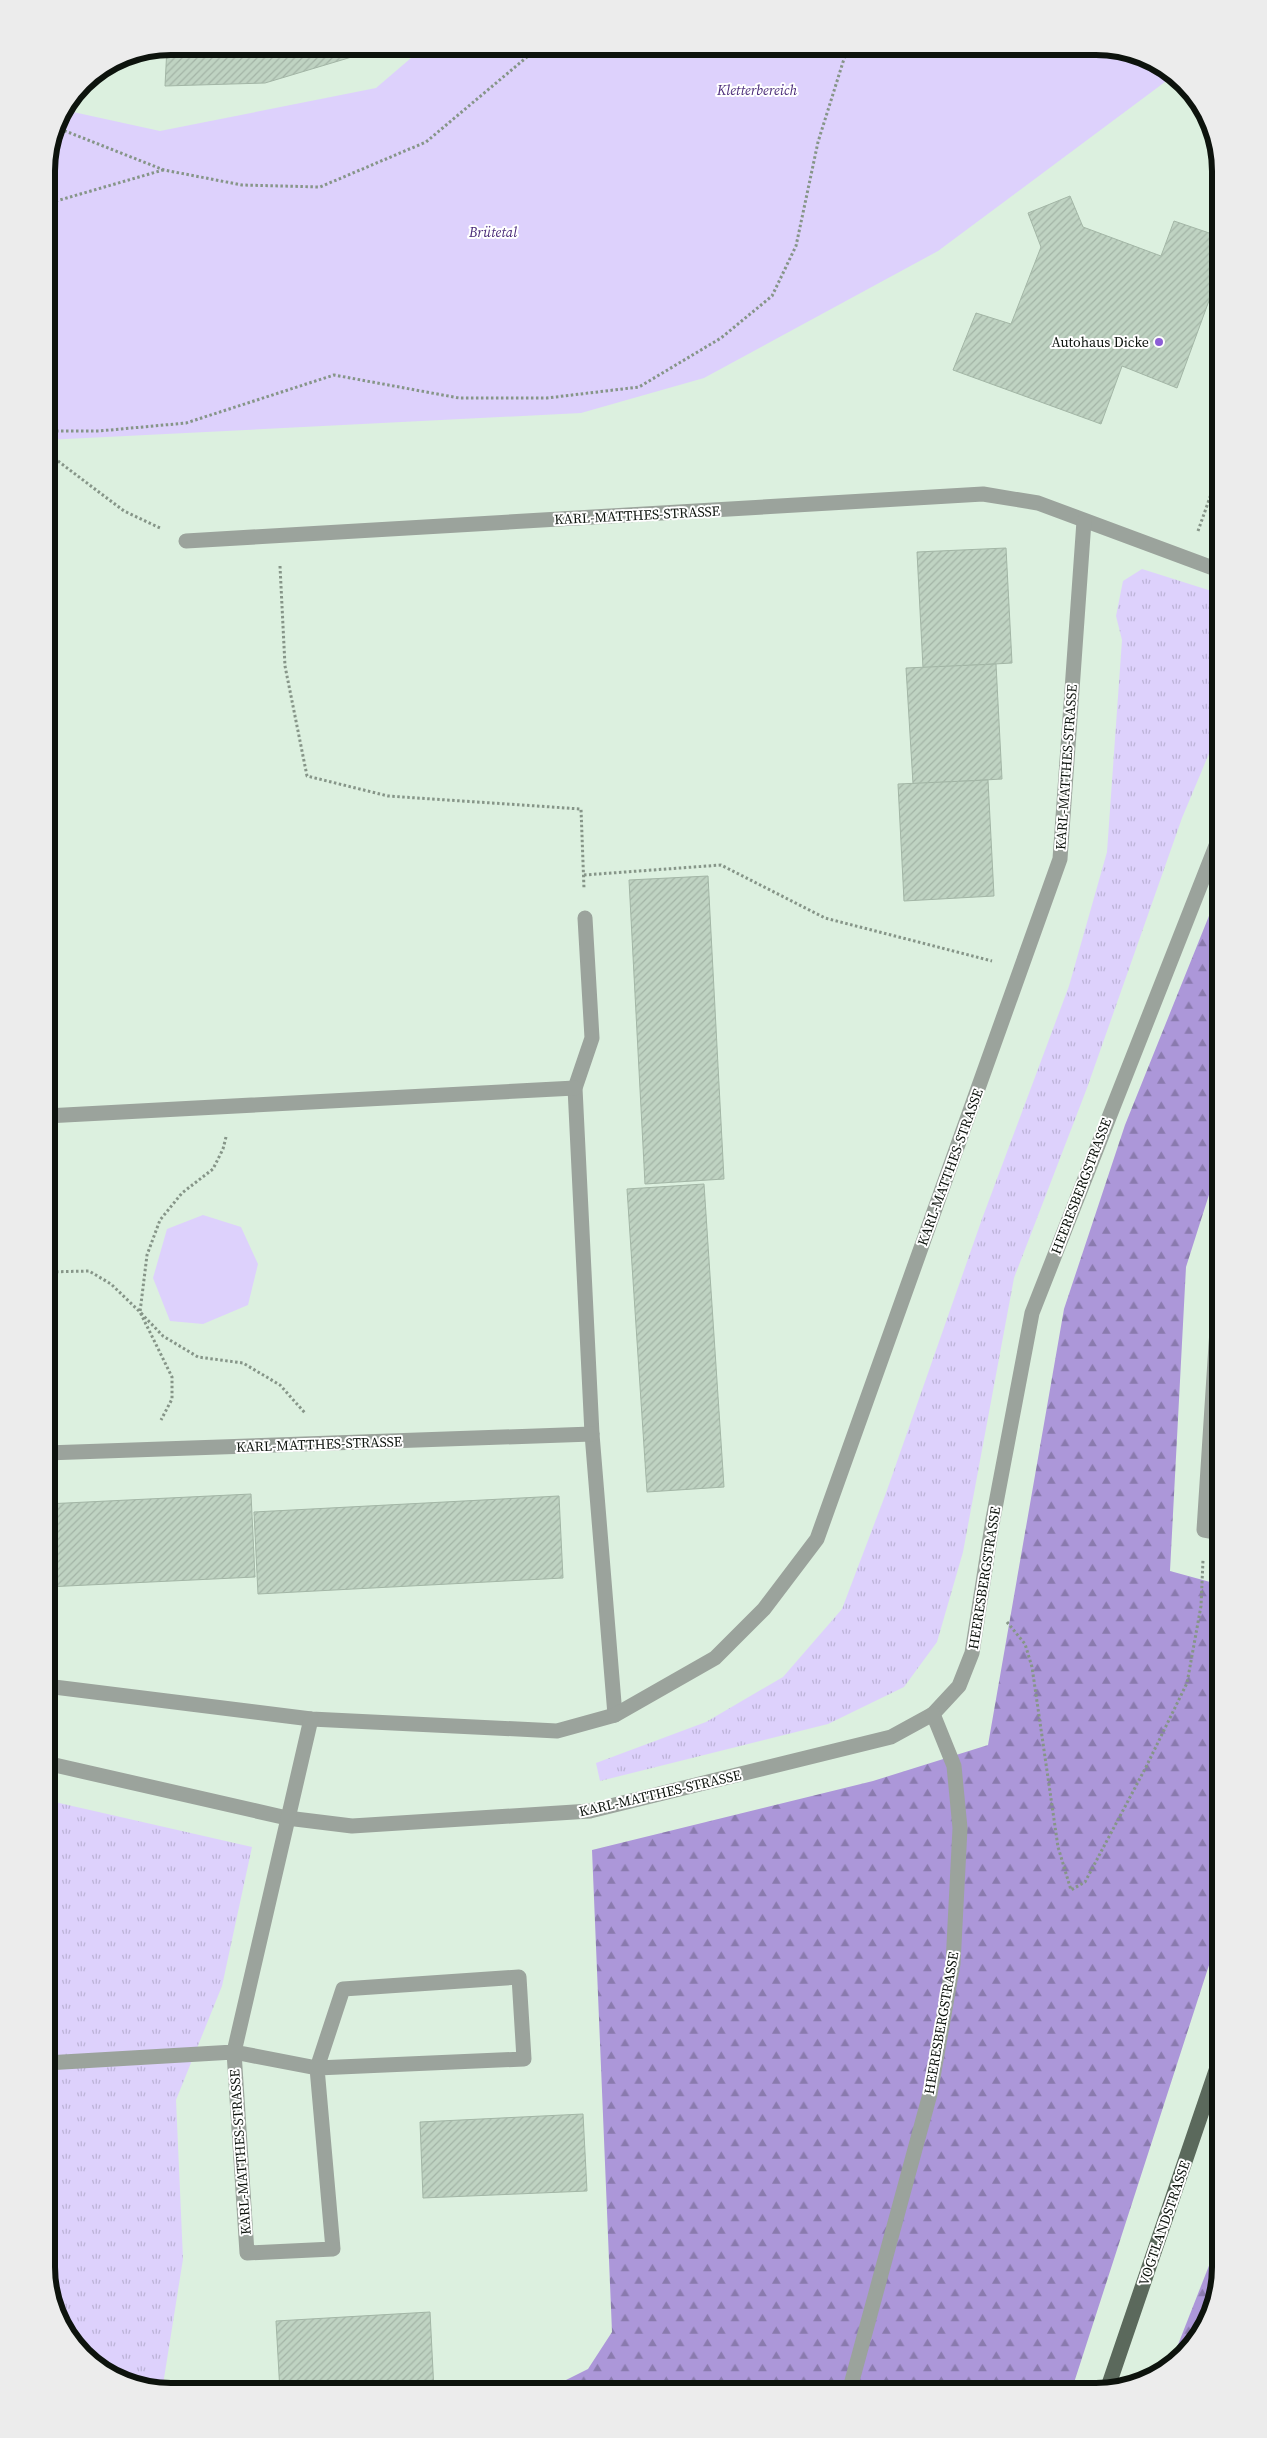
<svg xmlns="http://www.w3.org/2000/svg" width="1267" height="2438" viewBox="0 0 1267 2438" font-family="'Source Serif 4',serif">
  <defs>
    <pattern id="grass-tufts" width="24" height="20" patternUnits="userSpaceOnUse" patternTransform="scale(1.25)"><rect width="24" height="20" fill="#ddd1fc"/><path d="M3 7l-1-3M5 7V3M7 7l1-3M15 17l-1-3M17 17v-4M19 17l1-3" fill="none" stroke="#bcb3d7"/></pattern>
    <pattern id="forest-firs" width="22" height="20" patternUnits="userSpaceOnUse" patternTransform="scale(1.25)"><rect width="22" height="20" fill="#ac97d9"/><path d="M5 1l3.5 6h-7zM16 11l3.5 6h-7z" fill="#8a7aae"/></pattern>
    <pattern id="building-hatch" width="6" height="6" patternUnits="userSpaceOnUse" patternTransform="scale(1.25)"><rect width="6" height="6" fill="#bfd3c2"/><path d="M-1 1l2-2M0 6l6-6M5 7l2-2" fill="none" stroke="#a3b4a6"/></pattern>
  </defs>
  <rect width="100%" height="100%" fill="#dcf0df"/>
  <g fill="url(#grass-tufts)">
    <path d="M 1142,569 L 1221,594 L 1221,725 L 1182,818 L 1087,1088 L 1014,1278 L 963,1552 L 937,1642 L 904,1687 L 828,1724 L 600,1781 L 596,1763 L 706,1722 L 783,1677 L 842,1609 L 886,1493 L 982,1219 L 1069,986 L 1107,852 L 1122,640 L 1116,616 L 1123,581 Z"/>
    <path d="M 46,1800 L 252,1847 L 222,1986 L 176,2100 L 183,2259 L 162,2391 L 101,2371 L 56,2315 L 46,2267 Z"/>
  </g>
  <g fill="url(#forest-firs)">
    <path d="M 1221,886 L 1221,1157 L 1186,1267 L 1170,1571 L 1221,1585 L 1221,1928 L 1071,2392 L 542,2392 L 588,2369 L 612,2332 L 592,1850 L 873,1781 L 988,1745 L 1064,1309 L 1125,1125 Z"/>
    <path d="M 1221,2235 L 1221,2268 L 1200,2337 L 1172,2360 Z"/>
  </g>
  <g fill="#ddd1fc">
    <path d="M 425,46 L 1105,47 L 1166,67 L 1173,76 L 938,251 L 704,378 L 581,413 L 46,440 L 47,163 L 56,123 L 64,110 L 160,131 L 376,88 Z"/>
    <path d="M 203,1215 L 241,1227 L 258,1264 L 248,1305 L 203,1324 L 170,1321 L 153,1278 L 167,1229 Z"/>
  </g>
  <g fill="url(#building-hatch)" stroke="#a3b6a6">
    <path d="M 171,46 L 380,46 L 375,50 L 265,83 L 165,86 L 167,47 Z"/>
    <path d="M 1070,196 L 1083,227 L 1161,256 L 1174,221 L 1221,237 L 1221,268 L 1177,388 L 1122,366 L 1101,424 L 953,370 L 976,313 L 1011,324 L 1041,247 L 1028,213 Z"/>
    <path d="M 1006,548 L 1012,663 L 923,668 L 917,552 Z"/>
    <path d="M 996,664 L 1002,779 L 913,784 L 906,668 Z"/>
    <path d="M 988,780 L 994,896 L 904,901 L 898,784 Z"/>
    <path d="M 708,876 L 724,1179 L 645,1184 L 629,880 Z"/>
    <path d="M 704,1184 L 724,1487 L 647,1492 L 627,1189 Z"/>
    <path d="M 251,1494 L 255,1577 L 46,1587 L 46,1504 Z"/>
    <path d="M 559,1496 L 563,1578 L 258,1594 L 254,1512 Z"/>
    <path d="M 583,2114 L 587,2191 L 423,2198 L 420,2122 Z"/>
    <path d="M 430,2312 L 434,2391 L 280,2392 L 276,2321 Z"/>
  </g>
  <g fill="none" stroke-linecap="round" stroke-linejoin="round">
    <g stroke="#869588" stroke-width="3" stroke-dasharray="2.5 2.5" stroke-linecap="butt">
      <path d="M 55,127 L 164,170 L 242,185 L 320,187 L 426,142 L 540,46"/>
      <path d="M 46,204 L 163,170"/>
      <path d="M 46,431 L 99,431 L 186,423 L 334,375 L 459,398 L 547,398 L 639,387 L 721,338 L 772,296 L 796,246 L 818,142 L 848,46"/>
      <path d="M 46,452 L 124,511 L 160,528"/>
      <path d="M 1198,531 L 1221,466"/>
      <path d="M 280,566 L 285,666 L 307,776 L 388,796 L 581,809 L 584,889"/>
      <path d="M 584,875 L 721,865 L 825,918 L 992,961"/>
      <path d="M 226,1137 L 223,1149 L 213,1169 L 182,1193 L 160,1220 L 147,1255 L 140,1312 L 163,1336 L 198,1357 L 243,1363 L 280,1385 L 305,1413"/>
      <path d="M 46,1272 L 89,1271 L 111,1284 L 140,1312 L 172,1377 L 172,1399 L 161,1420"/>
      <path d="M 1007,1622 L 1025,1644 L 1032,1667 L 1058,1847 L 1071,1890 L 1085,1882 L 1146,1767 L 1187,1683 L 1201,1606 L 1203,1560"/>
    </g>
    <g stroke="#9ba39c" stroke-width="15">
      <path d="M 186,541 L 983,494 L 1038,503 L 1221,571"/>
      <path d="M 585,918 L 592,1038 L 575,1088 L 592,1434 L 615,1715"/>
      <path d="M 46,1116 L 575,1088"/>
      <path d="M 46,1453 L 592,1434"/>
      <path d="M 1221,1533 L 1204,1530 L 1221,1268"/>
      <path d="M 46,1686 L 311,1719 L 557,1731 L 615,1715 L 715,1658 L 764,1609 L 817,1539 L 1060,859 L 1084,521"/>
      <path d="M 46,1763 L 287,1818 L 352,1826 L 590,1811 L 891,1737 L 933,1714 L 959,1686 L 972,1653 L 993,1519 L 1032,1313 L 1221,833"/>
      <path d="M 46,2063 L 234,2052 L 317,2068 L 524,2059 L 519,1977 L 343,1989 L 317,2068 L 333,2249 L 247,2253 L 234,2052 L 311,1719"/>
      <path d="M 849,2392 L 930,2094 L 953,1964 L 960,1828 L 954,1766 L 933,1714"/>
    </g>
    <path stroke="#5b695c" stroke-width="15" d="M 1107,2390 L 1221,2056"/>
  </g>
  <circle fill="#8c5dd6" stroke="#fff" stroke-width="2" cx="1159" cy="342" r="5"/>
  <g text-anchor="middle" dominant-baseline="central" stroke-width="4" stroke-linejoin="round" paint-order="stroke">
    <g font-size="14" font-style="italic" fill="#492a78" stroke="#fff">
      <text x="757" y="90">Kletterbereich</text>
      <text x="493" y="232">Brütetal</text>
    </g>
    <g font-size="14" fill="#0d130d" stroke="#fff" text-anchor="end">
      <text x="1149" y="342">Autohaus Dicke</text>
    </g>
    <g font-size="14" fill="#0d130d" stroke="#fff">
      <text transform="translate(637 515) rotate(-3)">KARL-MATTHES-STRASSE</text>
      <text transform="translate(1066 767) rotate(-86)">KARL-MATTHES-STRASSE</text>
      <text transform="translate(950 1167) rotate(-70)">KARL-MATTHES-STRASSE</text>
      <text transform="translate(1081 1186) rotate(-69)">HEERESBERGSTRASSE</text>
      <text transform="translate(319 1444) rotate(-2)">KARL-MATTHES-STRASSE</text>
      <text transform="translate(984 1578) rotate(-81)">HEERESBERGSTRASSE</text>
      <text transform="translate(660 1793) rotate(-13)">KARL-MATTHES-STRASSE</text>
      <text transform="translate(941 2023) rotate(-80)">HEERESBERGSTRASSE</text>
      <text transform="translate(240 2152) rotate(-94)">KARL-MATTHES-STRASSE</text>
      <text transform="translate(1164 2223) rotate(-71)">VOGTLANDSTRASSE</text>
    </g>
  </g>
  <path d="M0 0H1267V2438H0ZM171 55H1096A116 116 0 0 1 1212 171V2267A116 116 0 0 1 1096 2383H171A116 116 0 0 1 55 2267V171A116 116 0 0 1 171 55Z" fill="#ececec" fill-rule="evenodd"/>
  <path fill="none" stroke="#0d130d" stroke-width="6" d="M171 55H1096A116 116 0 0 1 1212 171V2267A116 116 0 0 1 1096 2383H171A116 116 0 0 1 55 2267V171A116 116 0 0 1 171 55Z"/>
</svg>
